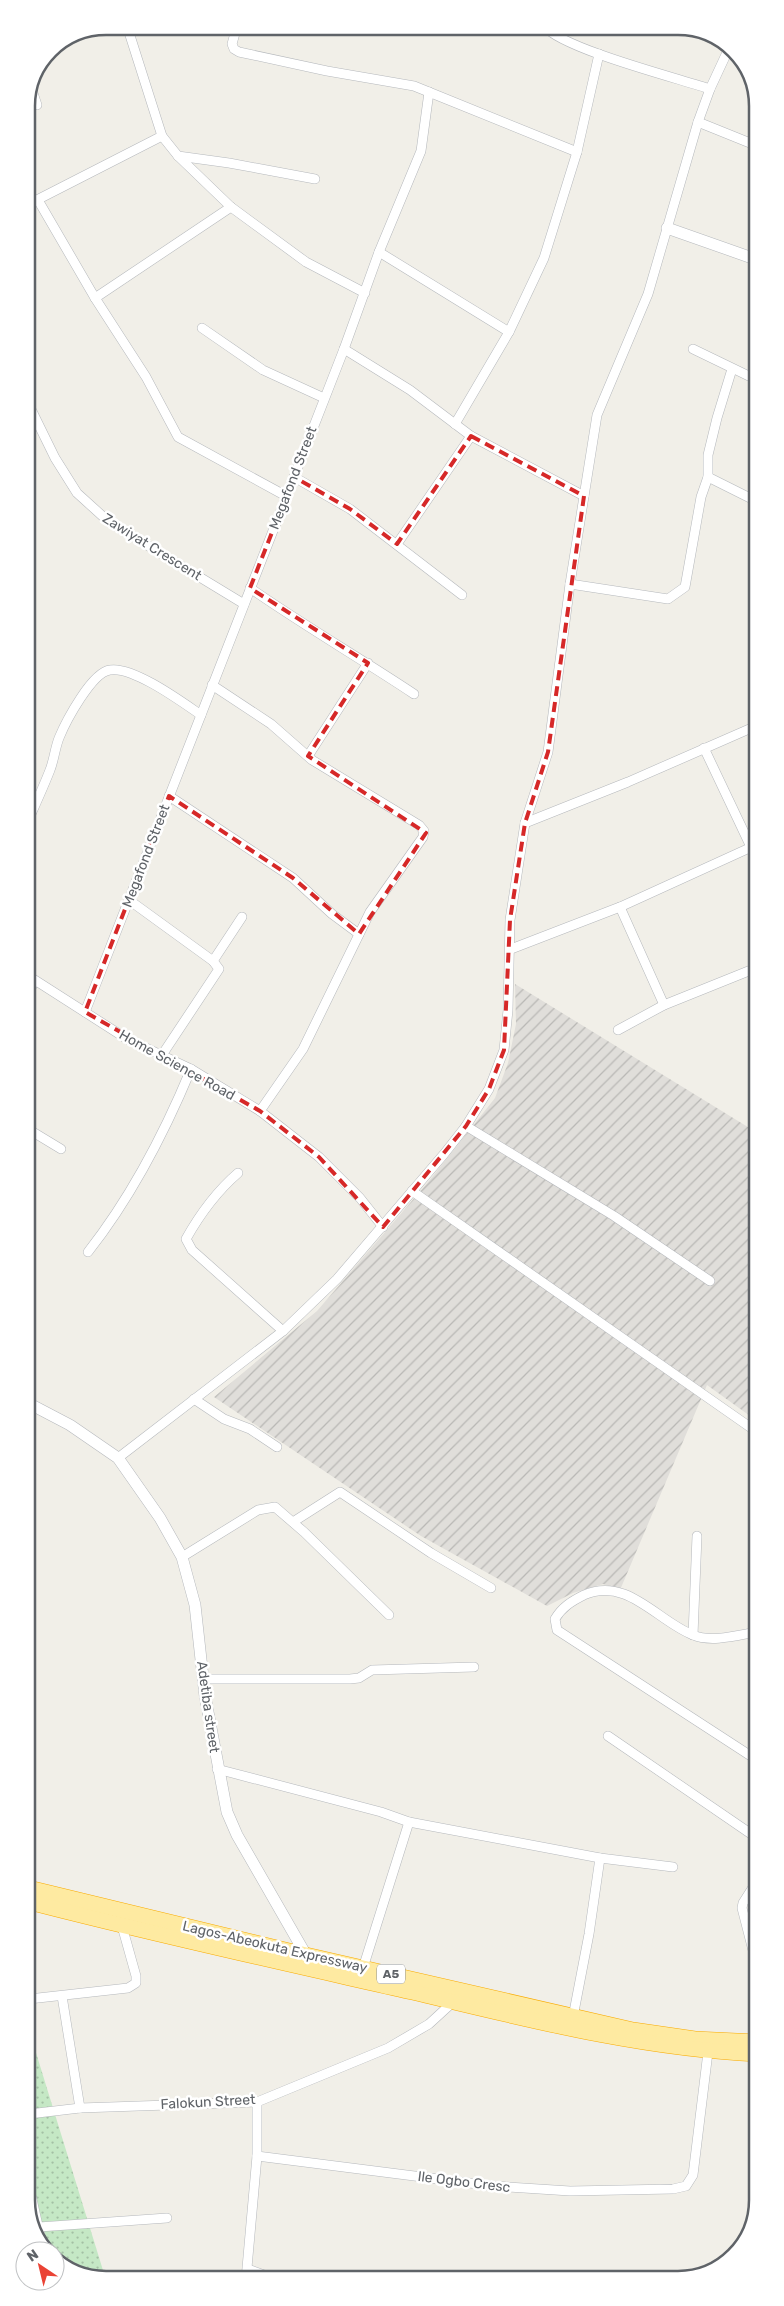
<svg xmlns="http://www.w3.org/2000/svg" width="784" height="2306" viewBox="0 0 784 2306" font-family="Rubik,sans-serif">
  <defs>
    <pattern id="industrial-furrows" width="10" height="10" patternUnits="userSpaceOnUse" patternTransform="scale(1.25)"><rect width="10" height="10" fill="#e0deda"/><path d="M-1 1l2-2M0 10L10 0M9 11l2-2" fill="none" stroke="#b9b8b5"/></pattern>
    <pattern id="grass-dots" width="8" height="8" patternUnits="userSpaceOnUse" patternTransform="scale(1.25)"><rect width="8" height="8" fill="#c5e8c5"/><path d="M2 2h.1M6 6h.1" fill="none" stroke="#a3c0a4" stroke-width="1.8" stroke-linecap="round"/></pattern>
  </defs>
  <rect width="100%" height="100%" fill="#f1efe8"/>
  <path fill="url(#industrial-furrows)" d="M 515,984 L 756,1132 L 757,1421 L 707,1385 L 620,1590 L 603,1584 L 573,1593 L 547,1606 L 421,1536 L 214,1397 L 317,1311 L 429,1181 L 495,1098 L 508,1063 L 516,1024 Z"/>
  <path fill="url(#grass-dots)" d="M 29,2030 L 106,2280 L 101,2280 L 55,2261 L 55,2251 L 48,2251 L 29,2220 Z"/>
  <g fill="none" stroke-linecap="round" stroke-linejoin="round">
    <defs>
      <g id="minor">
        <path d="M 127,26 L 162,136 L 178,156 L 231,207 L 306,262 L 365,293"/>
        <path d="M 237,26 L 232,44 L 234,49 L 239,52 L 327,71 L 414,86 L 577,152"/>
        <path d="M 544,26 C 563,49 677,78 710,89"/>
        <path d="M 32,90 L 37,105"/>
        <path d="M 698,122 L 755,145"/>
        <path d="M 178,156 L 229,163 L 315,179"/>
        <path d="M 38,200 L 95,298 L 146,377 L 178,437 L 286,496"/>
        <path d="M 27,205 L 162,136"/>
        <path d="M 379,252 L 509,332"/>
        <path d="M 95,298 L 231,207"/>
        <path d="M 202,328 L 263,370 L 324,398"/>
        <path d="M 344,349 L 410,390 L 471,436 L 584,496"/>
        <path d="M 693,349 L 755,379"/>
        <path d="M 27,401 L 55,458 L 77,493 L 109,522 L 244,604"/>
        <path d="M 455,424 L 509,332 L 544,258 L 577,152 L 599,54"/>
        <path d="M 294,477 L 350,509 L 462,595"/>
        <path d="M 708,477 L 756,501"/>
        <path d="M 397,544 L 471,436"/>
        <path d="M 570,584 L 668,599 L 685,587 L 701,497 L 708,477 L 708,455 L 717,418 L 732,369"/>
        <path d="M 250,588 C 303,625 360,658 414,694"/>
        <path d="M 212,685 L 271,724 L 312,760 L 419,825 L 424,831 L 423,837 L 370,912 L 303,1049 L 260,1111"/>
        <path d="M 704,748 L 751,847"/>
        <path d="M 308,756 L 368,663"/>
        <path d="M 169,796 L 293,878 L 332,914 L 359,934"/>
        <path d="M 27,823 C 35,805 43,788 50,770 C 54,760 55,748 59,738 C 66,721 92,672 110,670 C 133,666 182,702 201,715"/>
        <path d="M 525,823 L 628,782 L 756,726"/>
        <path d="M 129,900 L 213,961 L 219,969 L 162,1055"/>
        <path d="M 620,907 L 664,1005"/>
        <path d="M 511,949 L 620,907 L 756,845"/>
        <path d="M 213,961 L 242,917"/>
        <path d="M 27,975 L 127,1039 L 191,1069 L 260,1111 L 319,1157 L 360,1198 L 383,1227"/>
        <path d="M 27,998 L 34,981"/>
        <path d="M 85,1012 L 344,349 L 379,252 L 421,151 L 429,92"/>
        <path d="M 618,1030 L 664,1005 L 756,968"/>
        <path d="M 466,1126 L 614,1216 L 710,1281"/>
        <path d="M 28,1129 L 61,1149"/>
        <path d="M 238,1173 C 216,1192 200,1214 186,1239 L 192,1250 L 283,1331"/>
        <path d="M 412,1191 L 757,1432"/>
        <path d="M 88,1252 C 132,1196 164,1134 191,1069"/>
        <path d="M 194,1399 L 224,1419 L 250,1429 L 277,1447"/>
        <path d="M 118,1458 L 283,1331 L 337,1279 L 444,1154 L 466,1126 L 489,1089 L 504,1050 L 508,1010 L 510,920 L 525,823 L 548,752 L 570,584 L 597,415 L 648,294 L 698,122 L 710,89 L 730,46"/>
        <path d="M 293,1522 L 340,1492 L 431,1553 L 491,1588"/>
        <path d="M 182,1557 L 258,1510 L 275,1507 L 304,1532 L 389,1615"/>
        <path d="M 757,1632 C 739,1635 711,1643 693,1635 C 657,1621 627,1576 584,1595 C 572,1601 562,1607 555,1619 L 557,1630 L 757,1760"/>
        <path d="M 693,1635 L 697,1536"/>
        <path d="M 203,1679 L 350,1679 L 359,1678 L 372,1670 L 474,1667"/>
        <path d="M 608,1736 L 757,1838"/>
        <path d="M 217,1769 L 381,1812 L 409,1822 L 600,1858 L 673,1867"/>
        <path d="M 757,1881 L 743,1903 L 742,1908 L 757,1966"/>
        <path d="M 363,1968 L 409,1822"/>
        <path d="M 62,1996 L 80,2108"/>
        <path d="M 29,1999 L 128,1988 L 136,1983 L 136,1976 L 122,1926"/>
        <path d="M 573,2017 L 589,1934 L 600,1858"/>
        <path d="M 29,2114 L 80,2108 L 257,2102 L 388,2048 L 429,2024 L 453,2002"/>
        <path d="M 257,2156 L 493,2186 L 570,2191 L 673,2189 L 686,2186 L 693,2175 L 708,2052"/>
        <path d="M 29,2186 L 41,2239"/>
        <path d="M 39,2227 L 167,2218"/>
        <path d="M 248,2269 L 275,2279"/>
        <path d="M 246,2279 L 257,2156 L 257,2102"/>
      </g>
      <g id="tertiary">
        <path d="M 667,228 L 755,259"/>
        <path d="M 28,1403 L 70,1425 L 118,1458 L 160,1518 L 182,1557 L 195,1605 L 205,1696 L 227,1812 L 237,1835 L 306,1955"/>
      </g>
      <g id="trunk">
        <path d="M 29,1888 L 306,1955 L 633,2030 L 695,2039 L 758,2042"/>
        <path d="M 29,1902 C 156,1935 284,1963 412,1992 C 526,2019 640,2049 758,2054"/>
      </g>
    </defs>
    <use href="#minor" stroke="#b5b8bc" stroke-width="10"/>
    <use href="#tertiary" stroke="#b5b8bc" stroke-width="12"/>
    <use href="#trunk" stroke="#f9ab00" stroke-width="16"/>
    <use href="#minor" stroke="#fff" stroke-width="9"/>
    <use href="#tertiary" stroke="#fff" stroke-width="11"/>
    <use href="#trunk" stroke="#feeaa1" stroke-width="15"/>
  </g>
  <path fill="none" stroke="#d62828" stroke-width="4" stroke-dasharray="10 6" stroke-linejoin="round" d="M 471,436 L 584,496 L 548,752 L 525,823 L 510,920 L 504,1050 L 489,1089 L 466,1126 L 383,1227 L 319,1157 L 260,1111 L 85,1012 L 169,796 L 293,878 L 359,934 L 426,833 L 308,756 L 368,663 L 250,588 L 294,477 L 350,509 L 397,544 Z"/>
  <g text-anchor="middle" dominant-baseline="central" stroke-width="5" stroke-linejoin="round" paint-order="stroke">
    <rect fill="#fff" stroke="#8f9295" stroke-width="1" x="377" y="1964.5" width="28" height="19" rx="4"/>
    <g font-size="12" font-weight="bold" fill="#5f6368">
      <text x="391" y="1974">A5</text>
    </g>
    <g font-size="14" fill="#5f6368" stroke="#fff">
      <text transform="translate(293 478) rotate(-69)">Megafond Street</text>
      <text transform="translate(152 547) rotate(32)">Zawiyat Crescent</text>
      <text transform="translate(146 856) rotate(-69)">Megafond Street</text>
      <text transform="translate(177 1065) rotate(29)">Home Science Road</text>
      <text transform="translate(208 1707) rotate(82)">Adetiba street</text>
      <text transform="translate(275 1947) rotate(13)">Lagos-Abeokuta Expressway</text>
      <text transform="translate(208 2102) rotate(-3)">Falokun Street</text>
      <text transform="translate(464 2182) rotate(7)">Ile Ogbo Cresc</text>
    </g>
  </g>
  <path d="M0 0H784V2306H0ZM106 35H678A71 71 0 0 1 749 106V2200A71 71 0 0 1 678 2271H106A71 71 0 0 1 35 2200V106A71 71 0 0 1 106 35Z" fill="#fff" fill-rule="evenodd"/>
  <path fill="none" stroke="#5f6368" stroke-width="2.5" d="M106 35H678A71 71 0 0 1 749 106V2200A71 71 0 0 1 678 2271H106A71 71 0 0 1 35 2200V106A71 71 0 0 1 106 35Z"/>
  <g transform="translate(40 2266) rotate(325)"><circle r="24" fill="#ffffff" stroke="#bfc1c3"/>
  <path d="M0-4L9 19L0 12L-9 19Z" fill="#ea4335"/>
  <text y="-8" font-size="14" font-weight="bold" text-anchor="middle" fill="#5f6368">N</text>
  </g>
</svg>
